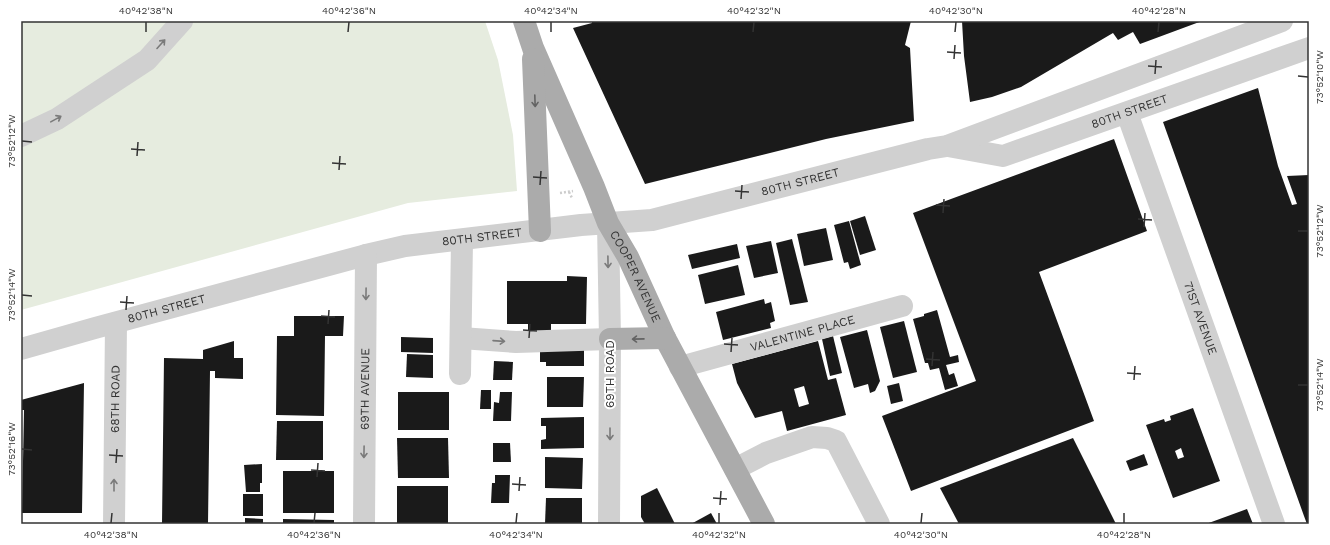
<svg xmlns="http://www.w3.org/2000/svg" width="1330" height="545" viewBox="0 0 1330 545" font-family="'Work Sans',sans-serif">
  <rect width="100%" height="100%" fill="#fff"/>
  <path fill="#e6ecdf" d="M 21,21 L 485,21 L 498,60 L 513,135 L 517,191 L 408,203 L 21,310 Z"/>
  <g fill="#1a1a1a" fill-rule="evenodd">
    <path d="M 592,21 L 911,21 L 905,45 L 910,48 L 914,121 L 826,139 L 645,184 L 573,28 L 592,23 Z"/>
    <path d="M 962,21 L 1202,21 L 1140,44 L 1133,32 L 1118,40 L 1113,33 L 1021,87 L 992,97 L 970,102 L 964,56 Z"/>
    <path d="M 1258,88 L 1278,166 L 1292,205 L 1297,204 L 1287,176 L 1309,175 L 1309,524 L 1307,524 L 1304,516 L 1163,122 Z"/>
    <path d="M 1114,139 L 1147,231 L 1039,272 L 1094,421 L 911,491 L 882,416 L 976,381 L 913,213 Z"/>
    <path d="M 865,216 L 876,250 L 860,255 L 850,221 Z"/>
    <path d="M 849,221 L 861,265 L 850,269 L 848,262 L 844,263 L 834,225 Z"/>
    <path d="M 826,228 L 833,260 L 804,266 L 797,234 Z"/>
    <path d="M 792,239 L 808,302 L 790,305 L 776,243 Z"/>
    <path d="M 771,241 L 778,273 L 754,278 L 746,246 Z"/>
    <path d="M 737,244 L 740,258 L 692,269 L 688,255 Z"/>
    <path d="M 738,265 L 745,295 L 705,304 L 698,275 Z"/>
    <path d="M 567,276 L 587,277 L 586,324 L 551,324 L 551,337 L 528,337 L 528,324 L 507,324 L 507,281 L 567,281 Z"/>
    <path d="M 764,299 L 765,304 L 771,302 L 775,321 L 770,323 L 771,328 L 723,340 L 716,312 Z"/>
    <path d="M 937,310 L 950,357 L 958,355 L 959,362 L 946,365 L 949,375 L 954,373 L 958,386 L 945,390 L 939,368 L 930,370 L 928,363 L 925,363 L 913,319 L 924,316 L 924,314 Z"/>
    <path d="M 294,316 L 344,316 L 343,336 L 325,336 L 324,416 L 276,415 L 277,336 L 294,336 Z"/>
    <path d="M 904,321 L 917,372 L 893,378 L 880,327 Z"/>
    <path d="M 867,330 L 880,381 L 875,391 L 870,393 L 868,384 L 854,388 L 840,337 Z"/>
    <path d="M 833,336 L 842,373 L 830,376 L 822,339 Z"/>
    <path d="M 401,337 L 433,338 L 433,353 L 401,352 Z"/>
    <path d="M 234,341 L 234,358 L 243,358 L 243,379 L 215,378 L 215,371 L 210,371 L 208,524 L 162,524 L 164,358 L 203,359 L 203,350 Z"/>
    <path d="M 818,341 L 828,380 L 836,378 L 846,415 L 787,431 L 782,411 L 755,418 L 737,383 L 732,364 ZM 804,386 L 809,404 L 799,407 L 794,389 Z"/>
    <path d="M 540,349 L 584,349 L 584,366 L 546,366 L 546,362 L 540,362 Z"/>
    <path d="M 407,354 L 433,355 L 433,378 L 406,377 Z"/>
    <path d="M 494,361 L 513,362 L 512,380 L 493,380 Z"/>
    <path d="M 547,377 L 584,377 L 583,407 L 547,407 Z"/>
    <path d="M 84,383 L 82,513 L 22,513 L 24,410 L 21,410 L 21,400 Z"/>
    <path d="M 899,383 L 903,401 L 891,404 L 887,386 Z"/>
    <path d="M 481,390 L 491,390 L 491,409 L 480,409 Z"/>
    <rect x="398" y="392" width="51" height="38"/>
    <path d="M 500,392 L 512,392 L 511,421 L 493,421 L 494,402 L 499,403 Z"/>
    <path d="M 1193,408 L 1220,481 L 1173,498 L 1146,425 L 1164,419 L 1165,422 L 1171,420 L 1170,416 ZM 1181,448 L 1184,457 L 1178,459 L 1175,451 Z"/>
    <path d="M 584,417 L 584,448 L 541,449 L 541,440 L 546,439 L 546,426 L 541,426 L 541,418 Z"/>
    <path d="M 277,421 L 323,421 L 323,460 L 276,460 Z"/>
    <path d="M 397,438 L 448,438 L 449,478 L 398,478 Z"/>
    <path d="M 1073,438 L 1116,524 L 959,524 L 940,488 Z"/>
    <path d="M 493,443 L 510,443 L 511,462 L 493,462 Z"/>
    <path d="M 1144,454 L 1148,465 L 1130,471 L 1126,461 Z"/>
    <path d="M 545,457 L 583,458 L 582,489 L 545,488 Z"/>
    <path d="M 262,464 L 262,483 L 260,483 L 260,492 L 246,492 L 244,465 Z"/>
    <rect x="283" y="471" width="51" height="42"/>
    <path d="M 495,475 L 510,475 L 509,503 L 491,503 L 492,483 L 495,483 Z"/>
    <rect x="397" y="486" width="51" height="38"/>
    <path d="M 657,488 L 675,524 L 645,524 L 641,517 L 641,496 Z"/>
    <rect x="243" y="494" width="20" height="22"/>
    <path d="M 546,498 L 582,498 L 582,524 L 545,524 Z"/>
    <path d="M 1247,509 L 1253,524 L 1206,524 Z"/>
    <path d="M 711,513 L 717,524 L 691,524 Z"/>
    <path d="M 245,518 L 263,519 L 263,524 L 245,524 Z"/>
    <path d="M 283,519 L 334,520 L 334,524 L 283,524 Z"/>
  </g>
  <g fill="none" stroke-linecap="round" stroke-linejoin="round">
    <g stroke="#cdcdcd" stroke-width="2.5" stroke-dasharray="2 2" stroke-linecap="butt">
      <path d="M 569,192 L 572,198"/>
      <path d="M 560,193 L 573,191"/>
    </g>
    <g stroke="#d0d0d0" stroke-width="22">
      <path id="s1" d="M 1127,113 L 1274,524"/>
      <path d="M 21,136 L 57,119 L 147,60 L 182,21"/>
      <path id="s2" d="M 948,146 L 1003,156 L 1309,48"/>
      <path d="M 608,223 L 610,339 L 609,524"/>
      <path d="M 461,338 L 516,342 L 610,339"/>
      <path id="s3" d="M 21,349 L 95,328 L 366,255 L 405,246 L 581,225 L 652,220 L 928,149 L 947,146 L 1282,21"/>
      <path id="s4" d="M 680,367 L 902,306"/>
      <path d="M 460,374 L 462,240"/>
      <path d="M 735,469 L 766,453 L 812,437 L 827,438 L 836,441 L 879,524"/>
      <path id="s5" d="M 114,524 L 116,323"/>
      <path id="s6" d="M 364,524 L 366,255"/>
    </g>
    <g stroke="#ababab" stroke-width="22">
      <path id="s7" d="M 524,21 L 533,48 L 594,187 L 608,223 L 628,257 L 665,338 L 764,524"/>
      <path d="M 533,59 L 540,231"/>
      <path d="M 610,339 L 665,338"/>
    </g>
  </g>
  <defs><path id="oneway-shaft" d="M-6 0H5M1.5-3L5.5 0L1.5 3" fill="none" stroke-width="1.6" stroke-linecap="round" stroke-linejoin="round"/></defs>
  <g stroke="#7a7a7a">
    <use href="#oneway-shaft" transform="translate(161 44) rotate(-48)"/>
    <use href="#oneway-shaft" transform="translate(56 119) rotate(-29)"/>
    <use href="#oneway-shaft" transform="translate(608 262) rotate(89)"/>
    <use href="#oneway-shaft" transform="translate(366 294) rotate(91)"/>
    <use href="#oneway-shaft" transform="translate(499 341) rotate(4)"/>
    <use href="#oneway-shaft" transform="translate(610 434) rotate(90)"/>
    <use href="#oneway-shaft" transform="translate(364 452) rotate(91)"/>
    <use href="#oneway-shaft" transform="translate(114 485) rotate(-90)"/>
  </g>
  <g stroke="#636363">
    <use href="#oneway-shaft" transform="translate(535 101) rotate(88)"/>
    <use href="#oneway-shaft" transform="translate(638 339) rotate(179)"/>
  </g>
  <path fill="none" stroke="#333" stroke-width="1.5" d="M 146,32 L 146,22M 348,32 L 349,22M 551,32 L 551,22M 753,32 L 754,22M 955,32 L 956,22M 1158,32 L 1159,22M 947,52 L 961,53M 954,59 L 955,45M 1148,66 L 1162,67M 1155,74 L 1156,60M 1298,76 L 1308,77M 22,141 L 32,142M 131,149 L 145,150M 137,156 L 138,142M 332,163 L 346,164M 339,170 L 340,156M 533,177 L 547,178M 540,185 L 541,171M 735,191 L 749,192M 741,199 L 742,185M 936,205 L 950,206M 943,213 L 944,199M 1138,219 L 1152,220M 1144,227 L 1145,213M 1298,231 L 1308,231M 22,295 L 32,296M 120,302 L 134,303M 126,310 L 127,296M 321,316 L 335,317M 328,324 L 329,310M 523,330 L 537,331M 529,338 L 530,324M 724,344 L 738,345M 731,352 L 732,338M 926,359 L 940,360M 932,366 L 933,352M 1127,373 L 1141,374M 1134,380 L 1135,366M 1298,385 L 1308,385M 22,449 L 32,450M 109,455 L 123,456M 116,463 L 117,449M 311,470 L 325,471M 317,477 L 318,463M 512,484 L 526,485M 519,491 L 520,477M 713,498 L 727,499M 720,505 L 721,491M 111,523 L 112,513M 314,523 L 315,513M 516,523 L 517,513M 719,523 L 719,513M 921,523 L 922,513M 1124,523 L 1124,513"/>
  <g text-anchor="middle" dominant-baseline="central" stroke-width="4" stroke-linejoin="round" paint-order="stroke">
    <g font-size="12" fill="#333" stroke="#fff">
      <text stroke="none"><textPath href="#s2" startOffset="190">80TH STREET</textPath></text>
      <text stroke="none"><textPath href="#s3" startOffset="799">80TH STREET</textPath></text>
      <text stroke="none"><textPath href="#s3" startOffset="475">80TH STREET</textPath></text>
      <text stroke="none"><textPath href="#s7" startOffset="279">COOPER AVENUE</textPath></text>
      <text stroke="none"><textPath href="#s3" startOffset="151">80TH STREET</textPath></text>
      <text stroke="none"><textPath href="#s1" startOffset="218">71ST AVENUE</textPath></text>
      <text stroke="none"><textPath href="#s4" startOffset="127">VALENTINE PLACE</textPath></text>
      <text transform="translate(610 374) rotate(-90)">69TH ROAD</text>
      <text stroke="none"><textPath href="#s6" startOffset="135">69TH AVENUE</textPath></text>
      <text stroke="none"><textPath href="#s5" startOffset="125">68TH ROAD</textPath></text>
    </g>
  </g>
  <rect width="1330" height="545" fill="none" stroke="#ffffff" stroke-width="44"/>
  <rect x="22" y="22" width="1286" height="501" fill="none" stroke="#333" stroke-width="1.5"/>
  <g font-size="10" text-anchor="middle" fill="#333">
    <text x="146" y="14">40°42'38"N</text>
    <text x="349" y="14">40°42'36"N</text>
    <text x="551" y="14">40°42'34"N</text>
    <text x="754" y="14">40°42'32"N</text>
    <text x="956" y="14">40°42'30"N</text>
    <text x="1159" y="14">40°42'28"N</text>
    <text transform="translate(1319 77) rotate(-90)" y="4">73°52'10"W</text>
    <text transform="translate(11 141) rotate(-90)" y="4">73°52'12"W</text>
    <text transform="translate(1319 231) rotate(-90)" y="4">73°52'12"W</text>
    <text transform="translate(11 295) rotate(-90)" y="4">73°52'14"W</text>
    <text transform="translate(1319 385) rotate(-90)" y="4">73°52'14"W</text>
    <text transform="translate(11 449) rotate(-90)" y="4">73°52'16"W</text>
    <text x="111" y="538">40°42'38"N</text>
    <text x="314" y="538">40°42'36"N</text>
    <text x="516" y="538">40°42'34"N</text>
    <text x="719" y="538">40°42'32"N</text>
    <text x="921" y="538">40°42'30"N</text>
    <text x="1124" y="538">40°42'28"N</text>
  </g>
</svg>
